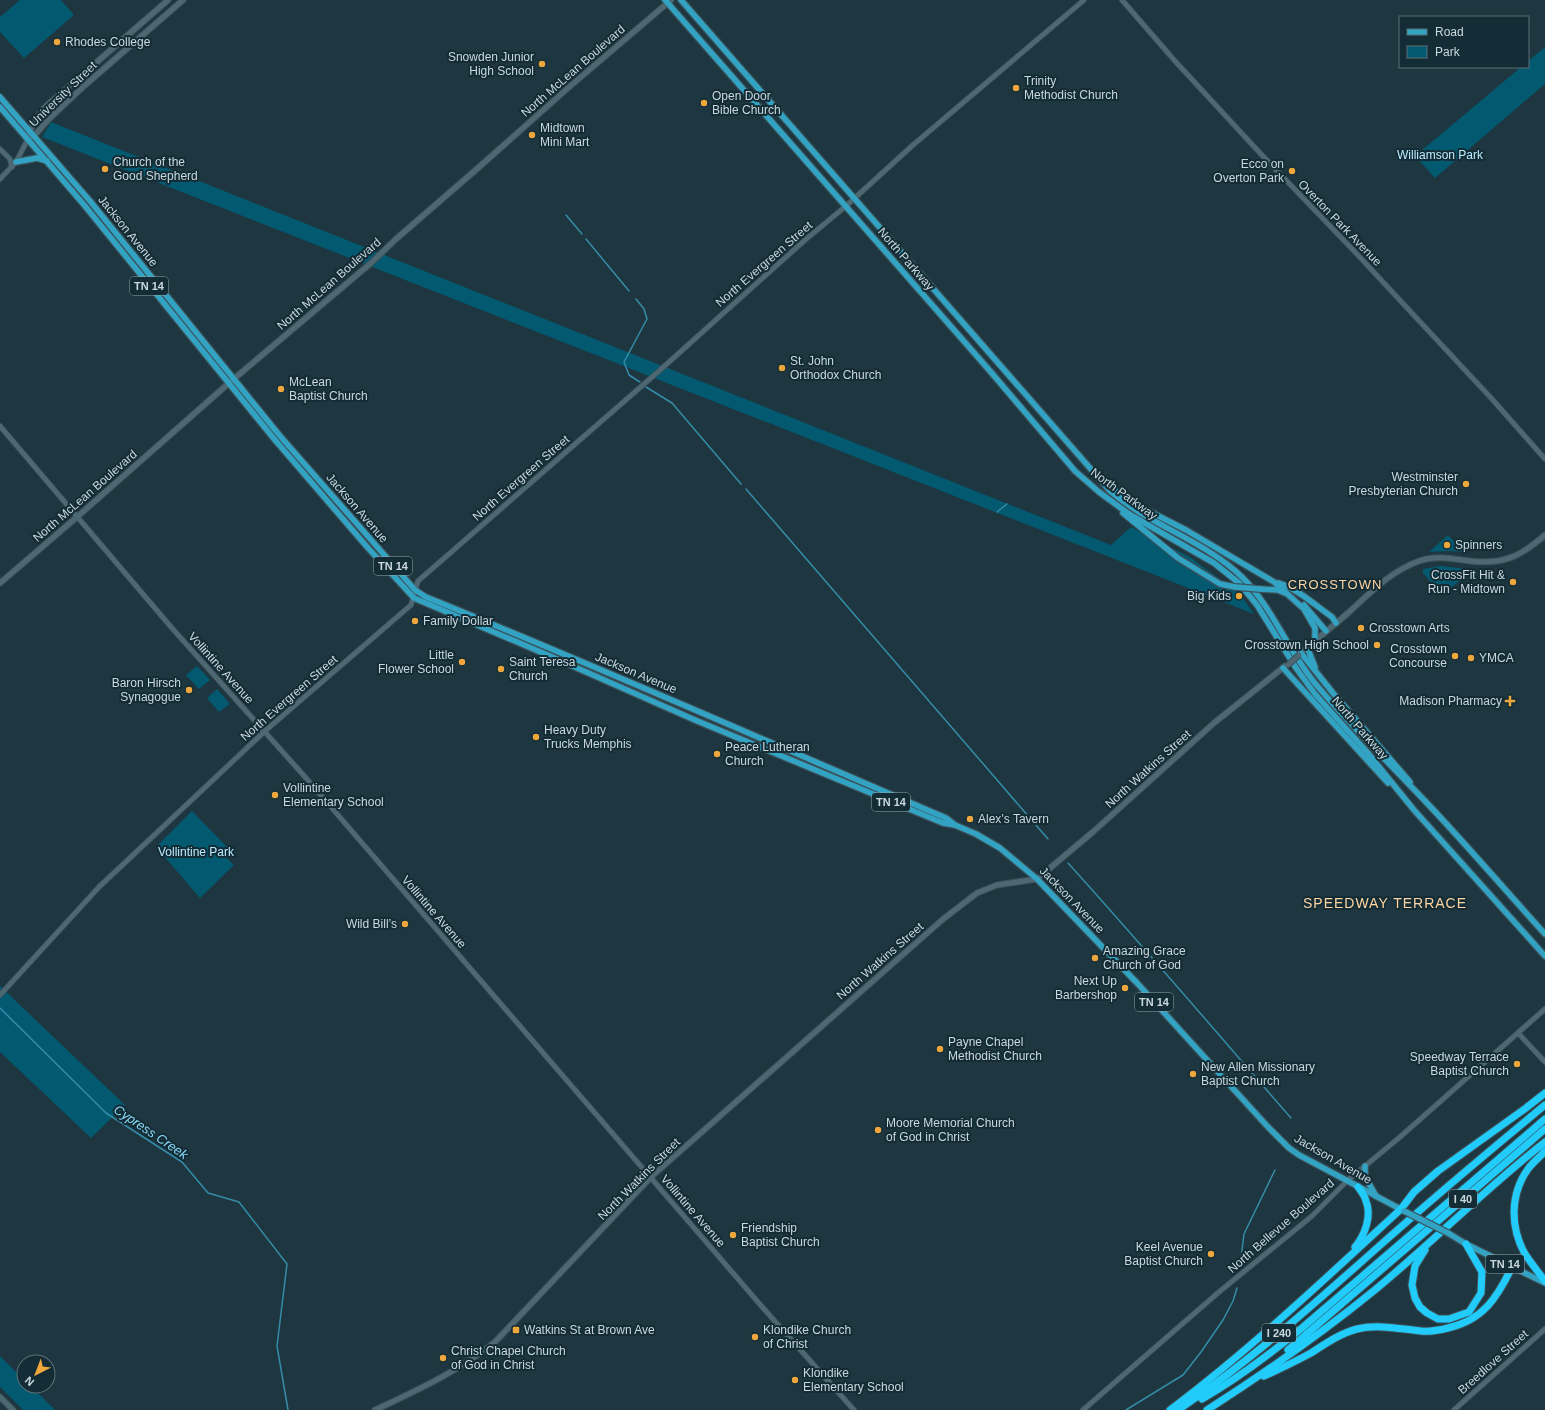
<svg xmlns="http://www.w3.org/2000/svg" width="1545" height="1410" viewBox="0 0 1545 1410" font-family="Arial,sans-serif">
  <rect width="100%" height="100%" fill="#1d363f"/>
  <g fill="#035970">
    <path d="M 20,0 L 61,0 L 74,15 L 24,58 L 0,32 L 0,17 Z"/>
    <path d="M 1545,47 L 1545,84 L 1435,178 L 1415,156 L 1521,67 L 1528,67 L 1528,61 Z"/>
    <path d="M 51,122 L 1111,545 L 1131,527 L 1190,557 L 1240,594 L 1254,614 L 42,137 Z"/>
    <path d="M 1448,535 L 1464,552 L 1450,551 L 1429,552 Z"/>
    <path d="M 1440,566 L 1476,570 L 1441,594 L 1423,573 L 1423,569 Z"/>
    <path d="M 197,666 L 210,680 L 199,689 L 186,675 Z"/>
    <path d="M 217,689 L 230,704 L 219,712 L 207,698 Z"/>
    <path d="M 192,811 L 232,852 L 227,858 L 234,865 L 200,898 L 156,847 Z"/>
    <path d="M 0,986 L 125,1105 L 91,1138 L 0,1052 Z"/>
    <path d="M 0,1356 L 24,1380 L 24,1386 L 31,1386 L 55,1410 L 23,1410 L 0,1387 Z"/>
  </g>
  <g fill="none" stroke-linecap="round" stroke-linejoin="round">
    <g stroke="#358ca8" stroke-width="1.5">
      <path d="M 566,215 L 582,234"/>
      <path d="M 586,239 L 629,291"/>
      <path d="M 636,299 L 644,309 L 647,319 L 624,362 L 629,375 L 640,382"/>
      <path d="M 646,387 L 672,403 L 741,484"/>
      <path d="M 746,489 L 1048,839"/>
      <path d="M 997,512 L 1007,504"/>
      <path d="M 1068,863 C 1144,947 1217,1033 1291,1118"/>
      <path d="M 0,1008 L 106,1113 L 182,1162 L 208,1193 L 239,1202 L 287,1264 L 277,1346 L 288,1410"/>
      <path d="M 1240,1266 L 1244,1234 L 1275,1170"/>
      <path d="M 1126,1410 L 1183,1375 L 1201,1352 L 1223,1320 L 1233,1301 L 1237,1288"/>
    </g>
    <defs>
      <g id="tertiary">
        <path d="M 1122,0 L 1175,61 L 1259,152 L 1355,252 L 1492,399 L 1545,459"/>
        <path d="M 0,149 L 10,159 L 12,167"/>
        <path d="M 0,179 L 16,162 L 28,139"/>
        <path d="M 0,426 L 171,627 L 306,778 L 764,1309 L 854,1410"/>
        <path d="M 0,995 L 99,887 L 265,731 L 411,605 L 418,581 L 659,371 L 805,240 L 846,206 L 913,145 L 1084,0"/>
        <path d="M 1518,1033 L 1545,1062"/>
        <path d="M 1083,1410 L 1219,1292 L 1312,1216 L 1347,1181 L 1400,1137 L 1545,1009"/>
        <path d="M 1454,1410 L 1545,1329"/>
      </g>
      <g id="secondary">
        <path d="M 29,134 L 34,122 L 43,109 L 168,0"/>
        <path d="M 31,137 L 34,136 L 49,119 L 84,86 L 183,0"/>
        <path d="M 0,583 L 77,517 L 229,383 L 371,263 L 396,239 L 478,168 L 568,88 L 671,0"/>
        <path d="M 1299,655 C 1315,640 1332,627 1348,613 C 1370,593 1391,571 1419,561 C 1437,555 1453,559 1470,561 C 1504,565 1521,556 1545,535"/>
        <path d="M 0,1397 L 13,1410"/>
        <path d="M 375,1410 C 418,1390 457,1372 495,1342 L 651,1177 L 942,920 L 977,893 L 997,885 L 1037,879 L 1094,831 L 1214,723 L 1285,666"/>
      </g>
      <g id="primary">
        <path d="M 665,0 L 990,371 L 1075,471 L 1099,492 L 1129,514 L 1214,563 L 1239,583 L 1257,605 L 1296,668 L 1315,694 L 1367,752 L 1414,810 L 1545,956"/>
        <path d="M 681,0 L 1110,491 C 1149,525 1204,540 1242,577 C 1274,609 1289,654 1319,688 C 1352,727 1389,763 1425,801 C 1466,844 1505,890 1545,934"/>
        <path d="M 0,97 L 90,201 L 280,436 L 415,590 L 426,597 C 601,668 773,744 946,818 L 955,825 L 976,834 L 1000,848 L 1037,879 L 1138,984 L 1268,1127 L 1289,1148 L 1299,1155 L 1404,1211"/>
        <path d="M 0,107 L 85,206 L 275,440 L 368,548 L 414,598 L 550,656 L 695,720 L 943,823 L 955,825"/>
        <path d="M 16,162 L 37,158 L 47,161"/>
        <path d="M 1111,488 L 1141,507 L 1186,530 L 1274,582 L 1304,609 L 1315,628 L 1315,641"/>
        <path d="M 1123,513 L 1178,558 L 1220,584 L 1235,587"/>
        <path d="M 1278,583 C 1298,589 1315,605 1332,617 L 1336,623"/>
        <path d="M 1260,589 L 1278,590 L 1285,593"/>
        <path d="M 1304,605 L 1326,631"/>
        <path d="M 1307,647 L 1315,667"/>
        <path d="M 1301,653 L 1333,693 L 1410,782"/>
        <path d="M 1283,668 L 1388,783"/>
        <path d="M 1365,1166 L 1365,1177 L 1376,1196"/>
        <path d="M 1448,1233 L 1466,1244 L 1545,1283"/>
      </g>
      <g id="motorway">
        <path d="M 1545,1151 C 1540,1157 1533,1162 1528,1169 C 1510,1194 1510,1227 1525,1254 C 1531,1263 1538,1272 1545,1281"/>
        <path d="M 1355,1247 C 1365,1235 1372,1216 1366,1201 C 1365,1196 1361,1191 1358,1187"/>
        <path d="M 1425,1250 L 1415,1266 L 1412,1285 L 1415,1298 L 1420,1307 L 1427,1313 L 1438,1319 L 1449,1319 L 1469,1312 L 1481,1293 L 1482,1272 L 1466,1244"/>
        <path d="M 1288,1350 L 1545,1129"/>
        <path d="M 1264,1376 C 1280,1369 1296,1361 1311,1353 C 1325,1344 1341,1333 1357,1329 C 1378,1324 1400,1329 1421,1331 C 1430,1332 1440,1330 1448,1328 C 1483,1320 1497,1298 1512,1267"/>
        <path d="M 1202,1399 C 1237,1379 1270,1354 1302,1328 L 1545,1119"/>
        <path d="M 1170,1410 C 1251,1349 1326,1278 1401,1209 L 1414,1192 L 1438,1171 L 1526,1108 L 1545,1093"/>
        <path d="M 1178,1410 C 1249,1362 1313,1305 1377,1248 C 1432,1199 1488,1152 1545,1105"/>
        <path d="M 1207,1410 C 1265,1373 1322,1333 1376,1289 C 1434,1241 1486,1188 1545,1142"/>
      </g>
    </defs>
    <use href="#tertiary" stroke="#3b5159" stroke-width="6"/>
    <use href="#secondary" stroke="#3b5159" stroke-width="7"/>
    <use href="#primary" stroke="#3b5159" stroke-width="8"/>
    <use href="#motorway" stroke="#3b5159" stroke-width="9"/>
    <use href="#tertiary" stroke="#4d6872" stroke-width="4.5"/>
    <use href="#secondary" stroke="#4d6872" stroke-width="5"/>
    <use href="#primary" stroke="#33a3c4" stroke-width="5.5"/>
    <use href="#motorway" stroke="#21cbfa" stroke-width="7"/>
    <defs>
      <path id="secondary-bridge" d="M 1288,665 L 1299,655"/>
      <g id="primary-bridge">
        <path d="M 1235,587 L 1260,589"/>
        <path d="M 1404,1211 L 1448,1233"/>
      </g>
    </defs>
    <use href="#secondary-bridge" stroke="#3b5159" stroke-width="7" stroke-linecap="butt"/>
    <use href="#primary-bridge" stroke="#3b5159" stroke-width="8" stroke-linecap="butt"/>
    <use href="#secondary-bridge" stroke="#4d6872" stroke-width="5"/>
    <use href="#primary-bridge" stroke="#33a3c4" stroke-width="5.5"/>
  </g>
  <g fill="#eea73c" stroke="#132c35" stroke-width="1.5">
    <circle cx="57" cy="42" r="4"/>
    <circle cx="542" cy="64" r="4"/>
    <circle cx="1016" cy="88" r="4"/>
    <circle cx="704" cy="103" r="4"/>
    <circle cx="532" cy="135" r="4"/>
    <circle cx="105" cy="169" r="4"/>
    <circle cx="1292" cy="171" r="4"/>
    <circle cx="782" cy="368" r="4"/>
    <circle cx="281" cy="389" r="4"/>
    <circle cx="1466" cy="484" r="4"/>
    <circle cx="1447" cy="545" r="4"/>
    <circle cx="1513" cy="582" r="4"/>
    <circle cx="1239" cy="596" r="4"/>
    <circle cx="415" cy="621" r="4"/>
    <circle cx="1361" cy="628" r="4"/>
    <circle cx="1377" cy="645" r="4"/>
    <circle cx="1455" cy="656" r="4"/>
    <circle cx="1471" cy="658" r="4"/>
    <circle cx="462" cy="662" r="4"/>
    <circle cx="501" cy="669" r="4"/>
    <circle cx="189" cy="690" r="4"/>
    <path d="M1508 695h4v4h4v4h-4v4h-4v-4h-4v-4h4z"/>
    <circle cx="536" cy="737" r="4"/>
    <circle cx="717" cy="754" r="4"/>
    <circle cx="275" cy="795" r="4"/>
    <circle cx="970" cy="819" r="4"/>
    <circle cx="405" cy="924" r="4"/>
    <circle cx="1095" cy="958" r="4"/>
    <circle cx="1125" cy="988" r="4"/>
    <circle cx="940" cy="1049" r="4"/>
    <circle cx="1517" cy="1064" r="4"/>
    <circle cx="1193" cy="1074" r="4"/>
    <circle cx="878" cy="1130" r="4"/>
    <circle cx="733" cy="1235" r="4"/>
    <circle cx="1211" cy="1254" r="4"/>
    <rect x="512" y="1326" width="8" height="8" rx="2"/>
    <circle cx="755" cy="1337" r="4"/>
    <circle cx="443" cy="1358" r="4"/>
    <circle cx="795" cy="1380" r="4"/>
  </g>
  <g text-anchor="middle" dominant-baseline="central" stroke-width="4" stroke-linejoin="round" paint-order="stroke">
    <g fill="#132c35" stroke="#92a4ab" stroke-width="1">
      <rect x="130" y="277" width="38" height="18" rx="3"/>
      <rect x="374" y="557" width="38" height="18" rx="3"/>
      <rect x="872" y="793" width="38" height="18" rx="3"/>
      <rect x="1135" y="993" width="38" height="18" rx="3"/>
      <rect x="1449" y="1190" width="28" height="18" rx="3"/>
      <rect x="1486" y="1255" width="38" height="18" rx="3"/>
      <rect x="1262" y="1324" width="34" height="18" rx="3"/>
    </g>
    <g font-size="11" font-weight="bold" fill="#c9d8dd">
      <text x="149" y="286">TN 14</text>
      <text x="393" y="566">TN 14</text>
      <text x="891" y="802">TN 14</text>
      <text x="1154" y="1002">TN 14</text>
      <text x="1463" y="1199">I 40</text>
      <text x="1505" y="1264">TN 14</text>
      <text x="1279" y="1333">I 240</text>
    </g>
    <g font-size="12" fill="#c9d8dd" stroke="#132c35" text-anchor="start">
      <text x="65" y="42">Rhodes College</text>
      <text x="534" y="57" text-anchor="end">Snowden Junior<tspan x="534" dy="14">High School</tspan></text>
      <text x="1024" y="81">Trinity<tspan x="1024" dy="14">Methodist Church</tspan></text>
      <text x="712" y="96">Open Door<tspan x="712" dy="14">Bible Church</tspan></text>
      <text x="540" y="128">Midtown<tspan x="540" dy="14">Mini Mart</tspan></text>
      <text x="113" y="162">Church of the<tspan x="113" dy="14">Good Shepherd</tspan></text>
      <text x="1284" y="164" text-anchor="end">Ecco on<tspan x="1284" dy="14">Overton Park</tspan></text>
      <text x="790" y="361">St. John<tspan x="790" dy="14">Orthodox Church</tspan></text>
      <text x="289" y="382">McLean<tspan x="289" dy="14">Baptist Church</tspan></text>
      <text x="1458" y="477" text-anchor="end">Westminster<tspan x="1458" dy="14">Presbyterian Church</tspan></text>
      <text x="1455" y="545">Spinners</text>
      <text x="1505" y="575" text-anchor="end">CrossFit Hit &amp;<tspan x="1505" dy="14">Run - Midtown</tspan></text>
      <text x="1231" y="596" text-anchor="end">Big Kids</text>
      <text x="423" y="621">Family Dollar</text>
      <text x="1369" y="628">Crosstown Arts</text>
      <text x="1369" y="645" text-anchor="end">Crosstown High School</text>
      <text x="1447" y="649" text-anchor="end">Crosstown<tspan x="1447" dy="14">Concourse</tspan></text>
      <text x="454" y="655" text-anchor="end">Little<tspan x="454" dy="14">Flower School</tspan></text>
      <text x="1479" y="658">YMCA</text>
      <text x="509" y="662">Saint Teresa<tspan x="509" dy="14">Church</tspan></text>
      <text x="181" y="683" text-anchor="end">Baron Hirsch<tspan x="181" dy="14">Synagogue</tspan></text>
      <text x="1502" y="701" text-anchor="end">Madison Pharmacy</text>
      <text x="544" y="730">Heavy Duty<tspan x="544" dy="14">Trucks Memphis</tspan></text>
      <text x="725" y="747">Peace Lutheran<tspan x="725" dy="14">Church</tspan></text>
      <text x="283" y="788">Vollintine<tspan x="283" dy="14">Elementary School</tspan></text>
      <text x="978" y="819">Alex’s Tavern</text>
      <text x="397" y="924" text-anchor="end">Wild Bill’s</text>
      <text x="1103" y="951">Amazing Grace<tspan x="1103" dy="14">Church of God</tspan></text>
      <text x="1117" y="981" text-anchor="end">Next Up<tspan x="1117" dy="14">Barbershop</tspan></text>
      <text x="948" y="1042">Payne Chapel<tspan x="948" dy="14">Methodist Church</tspan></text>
      <text x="1509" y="1057" text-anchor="end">Speedway Terrace<tspan x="1509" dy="14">Baptist Church</tspan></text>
      <text x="1201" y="1067">New Allen Missionary<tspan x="1201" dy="14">Baptist Church</tspan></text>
      <text x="886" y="1123">Moore Memorial Church<tspan x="886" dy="14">of God in Christ</tspan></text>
      <text x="741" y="1228">Friendship<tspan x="741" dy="14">Baptist Church</tspan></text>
      <text x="1203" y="1247" text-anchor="end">Keel Avenue<tspan x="1203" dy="14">Baptist Church</tspan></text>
      <text x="524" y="1330">Watkins St at Brown Ave</text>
      <text x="763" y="1330">Klondike Church<tspan x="763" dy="14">of Christ</tspan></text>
      <text x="451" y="1351">Christ Chapel Church<tspan x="451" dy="14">of God in Christ</tspan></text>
      <text x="803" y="1373">Klondike<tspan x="803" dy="14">Elementary School</tspan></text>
    </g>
    <g font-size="12" fill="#c9d8dd" stroke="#132c35">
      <text transform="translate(573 71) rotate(-41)">North McLean Boulevard</text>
      <text transform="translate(63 94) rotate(-44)">University Street</text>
      <text transform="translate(1340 223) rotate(46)">Overton Park Avenue</text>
      <text transform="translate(128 231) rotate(51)">Jackson Avenue</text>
      <text transform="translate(906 259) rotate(49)">North Parkway</text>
      <text transform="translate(764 264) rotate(-41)">North Evergreen Street</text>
      <text transform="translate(329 284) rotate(-41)">North McLean Boulevard</text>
      <text transform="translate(521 478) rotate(-41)">North Evergreen Street</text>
      <text transform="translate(1124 494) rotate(36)">North Parkway</text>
      <text transform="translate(85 496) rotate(-41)">North McLean Boulevard</text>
      <text transform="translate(357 508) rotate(49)">Jackson Avenue</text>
      <text transform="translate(221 668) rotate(48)">Vollintine Avenue</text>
      <text transform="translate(636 673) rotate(23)">Jackson Avenue</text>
      <text transform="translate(289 698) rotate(-41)">North Evergreen Street</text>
      <text transform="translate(1360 728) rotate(49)">North Parkway</text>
      <text transform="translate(1148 769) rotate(-42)">North Watkins Street</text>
      <text transform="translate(1072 900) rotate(46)">Jackson Avenue</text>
      <text transform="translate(434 912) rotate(49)">Vollintine Avenue</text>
      <text transform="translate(880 961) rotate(-41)">North Watkins Street</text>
      <text transform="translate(1333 1159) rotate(30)">Jackson Avenue</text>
      <text transform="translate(639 1179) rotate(-45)">North Watkins Street</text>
      <text transform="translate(693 1211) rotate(49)">Vollintine Avenue</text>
      <text transform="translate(1281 1226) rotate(-41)">North Bellevue Boulevard</text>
      <text transform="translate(1493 1362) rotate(-42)">Breedlove Street</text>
    </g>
    <g font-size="12" fill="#b9ebff" stroke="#132c35">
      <text x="1440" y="155">Williamson Park</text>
      <text x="196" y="852">Vollintine Park</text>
    </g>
    <g font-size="13" letter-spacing="1" fill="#fdd5a2" stroke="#132c35">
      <text x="1335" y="584">CROSSTOWN</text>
    </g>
    <g font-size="13" font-style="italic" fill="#8cdaf7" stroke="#132c35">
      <text transform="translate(151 1132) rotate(34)">Cypress Creek</text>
    </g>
    <g font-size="14" letter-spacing="1" fill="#fdd5a2" stroke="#132c35">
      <text x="1385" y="903">SPEEDWAY TERRACE</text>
    </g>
  </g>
  <rect x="1399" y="16" width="130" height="52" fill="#132c35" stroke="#5c7178"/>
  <rect x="1407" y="29" width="20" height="6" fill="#33a3c4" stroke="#5c7178"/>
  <text x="1435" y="36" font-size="12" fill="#c9d8dd">Road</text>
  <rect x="1407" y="46" width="20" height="12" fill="#035970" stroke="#5c7178"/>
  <text x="1435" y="56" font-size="12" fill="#c9d8dd">Park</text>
  <g transform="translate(36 1374) rotate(222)"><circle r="19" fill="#132c35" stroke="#5c7178"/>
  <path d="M0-3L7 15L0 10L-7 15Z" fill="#eea73c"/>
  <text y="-6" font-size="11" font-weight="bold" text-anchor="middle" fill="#c9d8dd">N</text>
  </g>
</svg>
